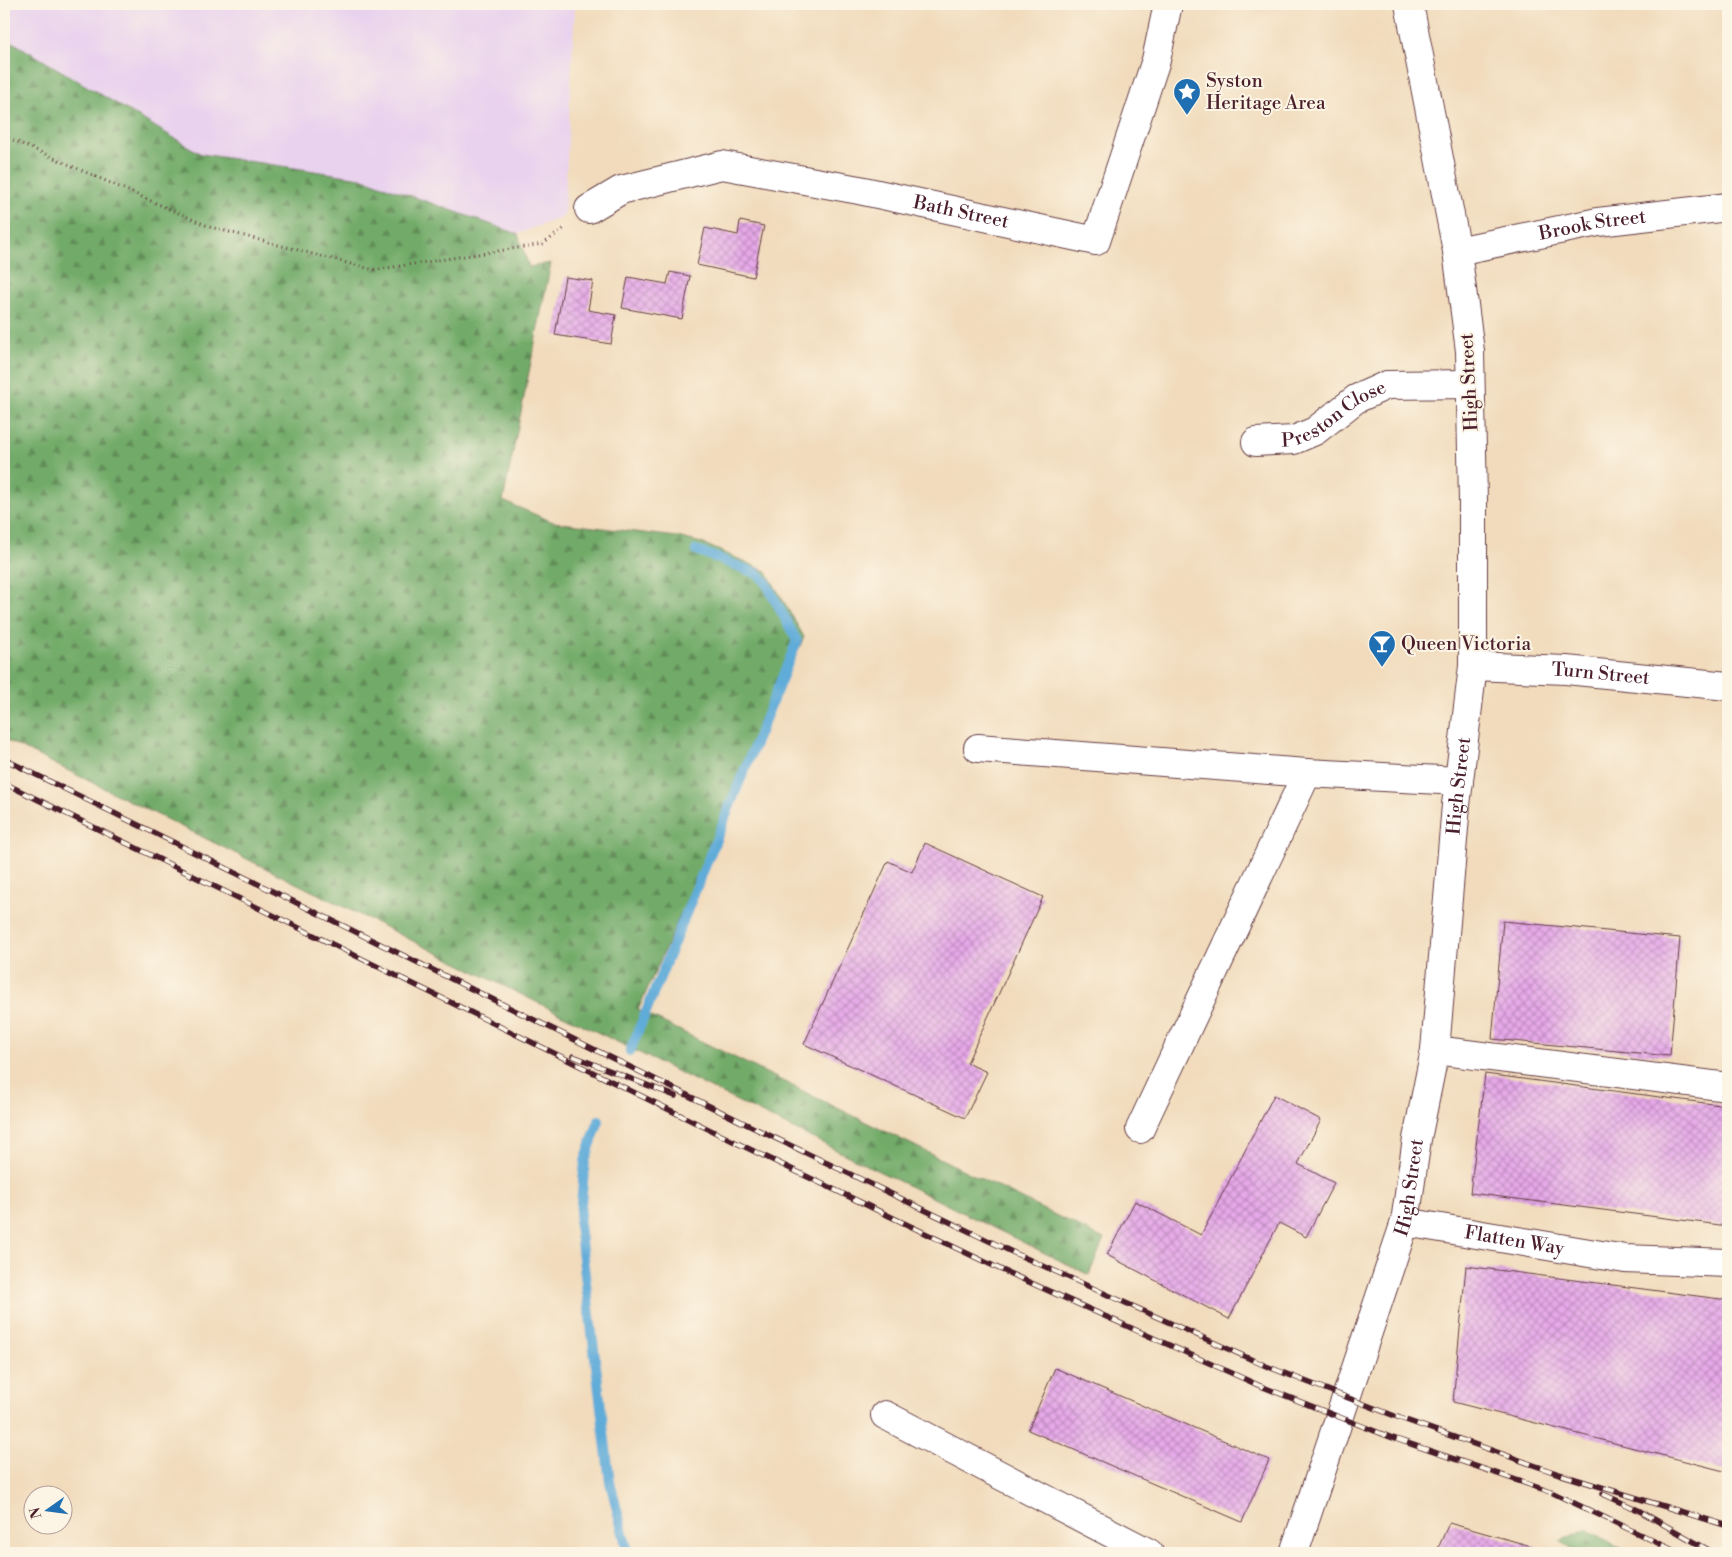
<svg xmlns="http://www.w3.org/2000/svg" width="1732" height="1557" viewBox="0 0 1732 1557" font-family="'Libre Bodoni',serif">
  <defs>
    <pattern id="forest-firs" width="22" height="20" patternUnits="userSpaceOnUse" patternTransform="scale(1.25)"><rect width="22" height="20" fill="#72ab69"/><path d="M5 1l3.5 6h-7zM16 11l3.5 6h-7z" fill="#608b57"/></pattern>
    <pattern id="building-cross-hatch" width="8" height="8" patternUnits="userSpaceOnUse" patternTransform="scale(1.25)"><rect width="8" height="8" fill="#e6a9e9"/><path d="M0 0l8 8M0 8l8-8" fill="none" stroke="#bc89bd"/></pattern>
  </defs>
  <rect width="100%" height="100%" fill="#fcf5e5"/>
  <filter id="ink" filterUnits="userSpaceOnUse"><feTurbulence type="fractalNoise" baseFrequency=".02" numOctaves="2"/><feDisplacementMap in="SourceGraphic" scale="10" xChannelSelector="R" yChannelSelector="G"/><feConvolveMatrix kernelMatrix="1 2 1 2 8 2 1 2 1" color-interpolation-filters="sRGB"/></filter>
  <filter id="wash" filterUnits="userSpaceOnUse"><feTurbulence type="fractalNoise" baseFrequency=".0096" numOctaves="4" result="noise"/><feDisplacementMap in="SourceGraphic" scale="20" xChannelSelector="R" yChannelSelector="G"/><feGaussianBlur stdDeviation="1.12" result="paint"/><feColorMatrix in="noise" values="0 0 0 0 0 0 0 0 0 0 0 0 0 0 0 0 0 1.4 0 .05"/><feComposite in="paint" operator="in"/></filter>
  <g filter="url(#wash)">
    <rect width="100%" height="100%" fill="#f1dbbc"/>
    <path fill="#e9d2ee" d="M 4,4 L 575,4 L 564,216 L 518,234 L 361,178 L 201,154 L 4,37 Z"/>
    <g fill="url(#forest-firs)" stroke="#5e654a">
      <path d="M 4,37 L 201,154 L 361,178 L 518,234 L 529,267 L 551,263 L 503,501 L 553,522 L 677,537 L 702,543 L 766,571 L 804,637 L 638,1010 L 1104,1239 L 1089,1275 L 4,739 Z"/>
      <path d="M 1586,1529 L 1630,1553 L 1577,1553 L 1560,1541 Z"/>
    </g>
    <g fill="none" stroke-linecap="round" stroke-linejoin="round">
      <g stroke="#61acd9" stroke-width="10">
        <path d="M 630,1051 L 797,641 L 765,581 L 758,574 L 696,550"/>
        <path d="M 599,1120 L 585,1161 L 579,1225 L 610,1482 L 628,1553"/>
      </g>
    </g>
    <g id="blocks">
      <g fill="url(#building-cross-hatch)">
        <path d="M 740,221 L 764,226 L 753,277 L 697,265 L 705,228 L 738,235 Z"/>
        <path d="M 670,272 L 690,276 L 682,319 L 622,308 L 628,277 L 667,284 Z"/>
        <path d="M 565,277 L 593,281 L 588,310 L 616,315 L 611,344 L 555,335 Z"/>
        <path d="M 925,843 L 1043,897 L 967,1063 L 987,1072 L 965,1118 L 804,1044 L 888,861 L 912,872 Z"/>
        <path d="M 1503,921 L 1680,938 L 1670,1056 L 1492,1039 Z"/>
        <path d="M 1485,1074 L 1728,1106 L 1728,1226 L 1470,1193 Z"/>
        <path d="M 1274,1095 L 1321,1120 L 1298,1164 L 1334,1183 L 1306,1237 L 1279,1223 L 1229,1319 L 1107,1255 L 1135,1201 L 1201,1235 Z"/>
        <path d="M 1466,1266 L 1728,1300 L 1728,1472 L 1453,1402 Z"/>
        <path d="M 1055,1368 L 1269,1460 L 1242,1522 L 1028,1430 Z"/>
        <path d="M 1449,1523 L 1556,1553 L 1436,1553 Z"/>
      </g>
    </g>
  </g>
  <g filter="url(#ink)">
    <use href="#blocks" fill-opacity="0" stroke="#633b41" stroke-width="1"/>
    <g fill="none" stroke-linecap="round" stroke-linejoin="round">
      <defs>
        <g id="minor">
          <path id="s1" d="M 589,209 L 621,190 L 722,165 L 859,190 L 1096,241 L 1156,60 L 1168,4"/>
          <path id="s2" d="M 1457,251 L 1598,222 L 1728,207"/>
          <path id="s3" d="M 1256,442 L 1294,440 L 1315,431 L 1356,399 L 1387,385 L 1470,384"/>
          <path id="s4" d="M 1473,666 L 1566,670 L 1728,686"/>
          <path d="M 978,748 L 1307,773 L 1459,781"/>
          <path d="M 1435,1050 L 1728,1087"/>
          <path d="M 1140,1129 L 1307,773"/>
          <path id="s5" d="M 1405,1222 L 1625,1259 L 1728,1263"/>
          <path d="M 885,1415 L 1149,1553"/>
          <path id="s6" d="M 1294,1553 L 1405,1222 L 1417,1139 L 1435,1050 L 1456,805 L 1473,666 L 1473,502 L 1470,351 L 1457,251 L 1409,4"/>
        </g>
      </defs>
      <use href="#minor" stroke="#633b41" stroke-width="30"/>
      <path stroke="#633b41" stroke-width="3" stroke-dasharray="1 4" stroke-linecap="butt" d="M 4,136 L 210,227 L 374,270 L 543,244 L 566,227"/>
      <use href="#minor" stroke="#fff" stroke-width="28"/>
      <defs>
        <g id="rail">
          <path d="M 4,759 L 748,1125 L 1010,1251 L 1266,1366 L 1400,1418 L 1559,1474 L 1728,1526"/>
          <path d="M 4,783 L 739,1144 L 1002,1270 L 1258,1385 L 1390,1437 L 1551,1492 L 1679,1553"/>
          <path d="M 573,1056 L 675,1096"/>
          <path d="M 1603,1494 L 1638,1510 L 1714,1553"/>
        </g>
      </defs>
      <use href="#rail" stroke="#4a1f2b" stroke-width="5.5"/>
      <use href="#rail" stroke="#fcf5e5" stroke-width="4" stroke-dasharray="11" stroke-linecap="butt"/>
    </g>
  </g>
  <defs>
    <symbol id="sight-pin" viewBox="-11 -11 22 30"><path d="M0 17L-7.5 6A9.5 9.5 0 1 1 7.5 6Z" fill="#1f6fb2" stroke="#fcf5e5"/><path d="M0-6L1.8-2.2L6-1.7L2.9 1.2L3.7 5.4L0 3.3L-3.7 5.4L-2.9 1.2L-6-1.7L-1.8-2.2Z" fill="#fff"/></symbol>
    <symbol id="bar-pin" viewBox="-11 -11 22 30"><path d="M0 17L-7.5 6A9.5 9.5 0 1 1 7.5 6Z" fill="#1f6fb2" stroke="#fcf5e5"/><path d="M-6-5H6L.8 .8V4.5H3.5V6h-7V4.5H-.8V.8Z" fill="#fff"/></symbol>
  </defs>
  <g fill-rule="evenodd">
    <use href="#sight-pin" x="1171" y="76" width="32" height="43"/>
    <use href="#bar-pin" x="1366" y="628" width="32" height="43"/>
  </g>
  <g text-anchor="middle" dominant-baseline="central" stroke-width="4" stroke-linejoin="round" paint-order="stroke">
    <g font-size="19" fill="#4a1f2b" stroke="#fcf5e5" text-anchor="start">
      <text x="1206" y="81">Syston<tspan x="1206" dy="22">Heritage Area</tspan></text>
      <text x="1401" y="644">Queen Victoria</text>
    </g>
    <g font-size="19" fill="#4a1f2b" stroke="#fcf5e5">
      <text stroke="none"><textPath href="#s1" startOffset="385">Bath Street</textPath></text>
      <text stroke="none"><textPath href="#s2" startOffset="138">Brook Street</textPath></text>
      <text transform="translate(1469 382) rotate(-93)">High Street</text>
      <text stroke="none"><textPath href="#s3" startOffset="85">Preston Close</textPath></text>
      <text stroke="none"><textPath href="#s4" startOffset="128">Turn Street</textPath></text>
      <text stroke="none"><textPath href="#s6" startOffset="789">High Street</textPath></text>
      <text stroke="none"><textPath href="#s6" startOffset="384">High Street</textPath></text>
      <text stroke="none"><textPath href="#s5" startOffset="111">Flatten Way</textPath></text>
    </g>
  </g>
  <rect width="1732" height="1557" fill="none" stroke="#fcf5e5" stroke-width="20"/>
  <g transform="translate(48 1510) rotate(256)"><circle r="24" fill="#fcf5e5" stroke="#b59f9b"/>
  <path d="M0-4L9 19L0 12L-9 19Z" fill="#1f6fb2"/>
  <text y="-8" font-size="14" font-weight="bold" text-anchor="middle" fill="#4a1f2b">N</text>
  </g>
</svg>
